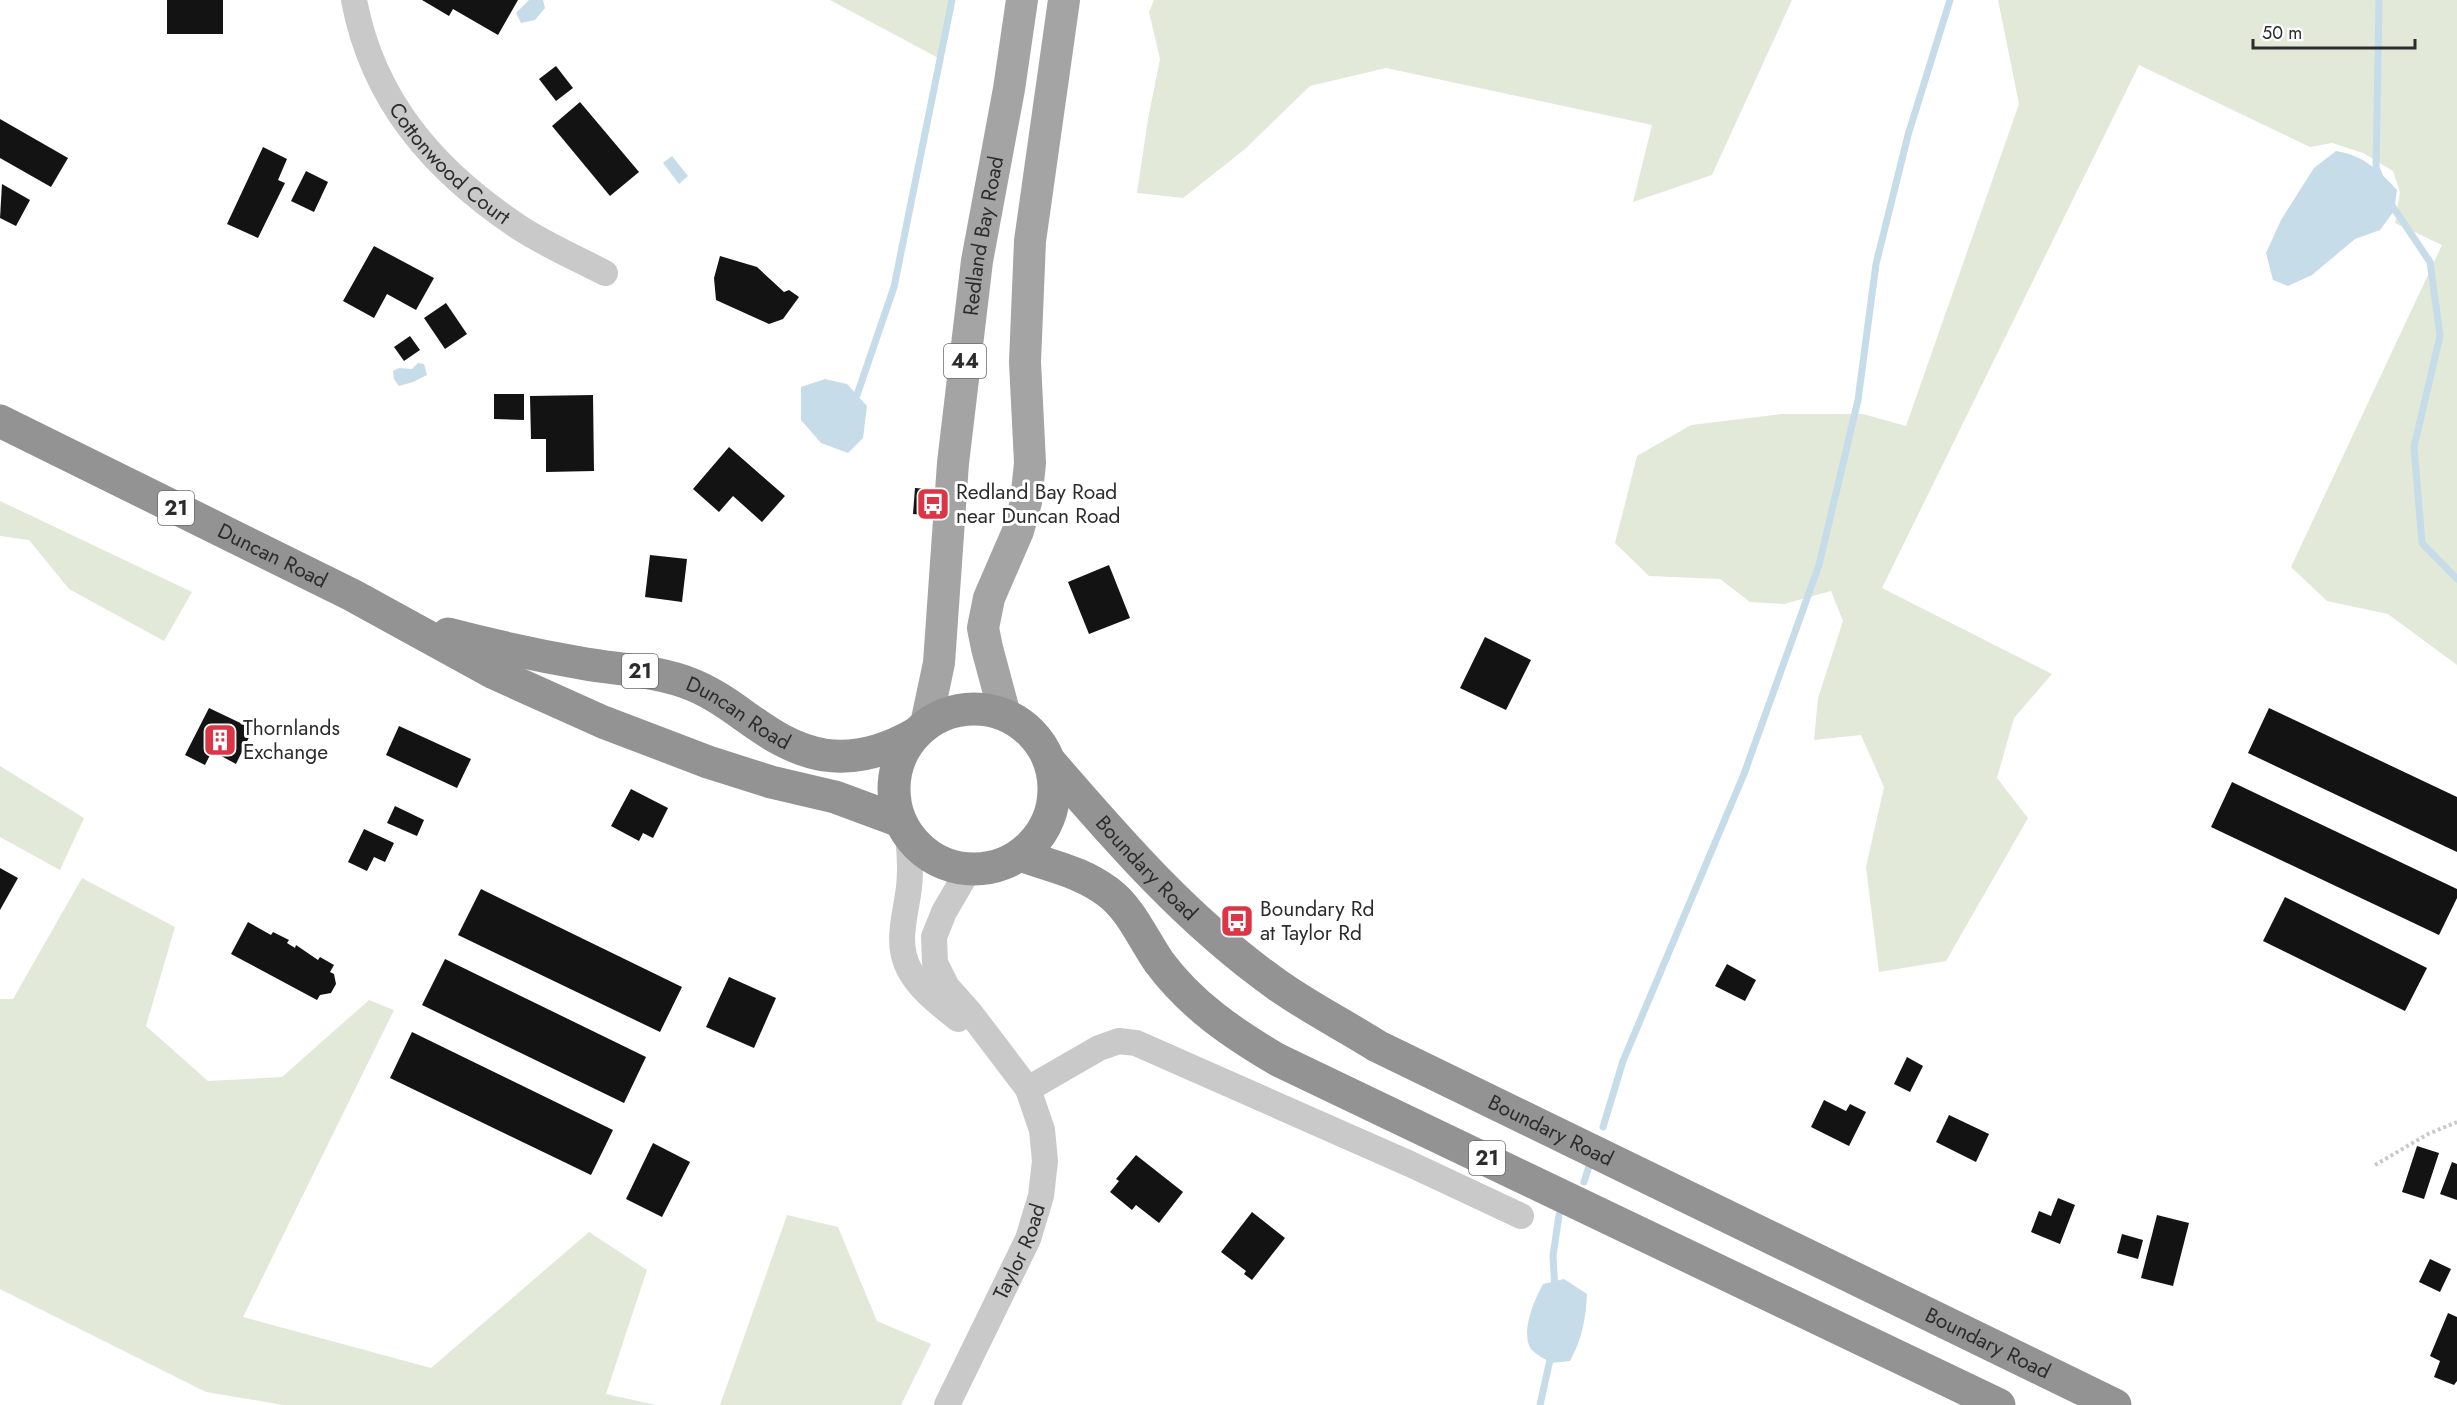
<svg xmlns="http://www.w3.org/2000/svg" width="2457" height="1405" viewBox="0 0 2457 1405" font-family="Jost,sans-serif">
  <rect width="100%" height="100%" fill="#fff"/>
  <g fill="#e2e9d9">
    <path d="M 830,0 L 955,0 L 942,60 Z"/>
    <path d="M 1154,0 L 1792,0 L 1712,175 L 1633,202 L 1652,125 L 1386,68 L 1310,86 L 1245,149 L 1183,198 L 1137,193 L 1148,119 L 1160,59 L 1149,12 Z"/>
    <path d="M 1998,0 L 2457,0 L 2457,665 L 2388,614 L 2327,601 L 2291,567 L 2442,245 L 2395,223 L 2400,192 L 2393,171 L 2363,153 L 2332,143 L 2310,147 L 2139,65 L 1882,588 L 2052,674 L 2014,718 L 1997,778 L 2028,818 L 1946,961 L 1879,972 L 1866,867 L 1884,787 L 1861,735 L 1814,740 L 1818,698 L 1843,621 L 1831,591 L 1784,604 L 1750,602 L 1720,579 L 1649,576 L 1615,543 L 1637,456 L 1691,425 L 1783,414 L 1863,414 L 1906,426 L 2019,104 Z"/>
    <path d="M 0,501 L 192,592 L 164,641 L 69,589 L 29,540 L 0,536 Z"/>
    <path d="M 0,766 L 84,818 L 60,870 L 0,837 Z"/>
    <path d="M 82,878 L 175,927 L 146,1026 L 208,1081 L 282,1077 L 369,1000 L 394,1010 L 243,1317 L 431,1368 L 589,1232 L 647,1270 L 606,1394 L 656,1405 L 283,1405 L 206,1392 L 0,1289 L 0,999 L 13,999 Z"/>
    <path d="M 787,1215 L 838,1227 L 877,1321 L 931,1344 L 901,1405 L 720,1405 Z"/>
  </g>
  <g fill="#c6dce8">
    <path d="M 529,0 L 543,0 L 545,8 L 535,20 L 521,23 L 516,13 Z"/>
    <path d="M 2336,151 C 2363,155 2380,171 2397,190 L 2394,211 L 2380,230 L 2355,239 L 2312,275 L 2288,286 L 2273,280 L 2266,253 L 2281,220 L 2314,168 Z"/>
    <path d="M 672,156 L 688,176 L 679,184 L 663,163 Z"/>
    <path d="M 418,363 L 424,364 L 427,375 L 413,382 L 399,386 L 394,379 L 393,371 L 399,368 L 412,369 Z"/>
    <path d="M 825,379 L 847,384 L 867,406 L 863,438 L 848,453 L 821,443 L 801,420 L 801,387 Z"/>
    <path d="M 1564,1279 L 1587,1294 C 1586,1318 1582,1339 1570,1361 L 1551,1363 C 1545,1359 1535,1354 1531,1349 C 1520,1332 1535,1299 1543,1284 Z"/>
  </g>
  <g fill="none" stroke-linecap="round" stroke-linejoin="round">
    <g stroke="#c6dce8" stroke-width="7">
      <path d="M 2379,175 L 2376,168 L 2379,0"/>
      <path d="M 2391,204 L 2430,262 L 2440,336 L 2414,447 L 2422,543 L 2457,579"/>
      <path d="M 857,395 L 894,287 L 952,0"/>
      <path d="M 1603,1127 L 1623,1061 L 1744,774 L 1819,565 L 1858,400 L 1876,264 L 1908,135 L 1950,0"/>
      <path d="M 1584,1182 L 1590,1163"/>
      <path d="M 1555,1290 L 1553,1256 L 1559,1215"/>
      <path d="M 1540,1405 L 1551,1355"/>
    </g>
  </g>
  <g fill="#131313">
    <rect x="167" y="0" width="56" height="34"/>
    <path d="M 422,0 L 518,0 L 498,35 L 453,9 L 449,16 Z"/>
    <path d="M 556,66 L 573,88 L 556,101 L 539,79 Z"/>
    <path d="M 580,102 L 639,172 L 610,196 L 552,126 Z"/>
    <path d="M 0,119 L 68,158 L 51,187 L 0,158 Z"/>
    <path d="M 263,147 L 287,159 L 278,180 L 285,183 L 258,238 L 227,224 Z"/>
    <path d="M 306,171 L 328,182 L 314,212 L 291,201 Z"/>
    <path d="M 2,184 L 30,200 L 16,226 L 0,218 Z"/>
    <path d="M 374,246 L 434,278 L 416,310 L 387,294 L 374,318 L 343,301 Z"/>
    <path d="M 720,256 L 757,267 L 784,292 L 789,290 L 799,297 L 783,319 L 769,324 L 716,300 L 714,278 Z"/>
    <path d="M 446,303 L 467,334 L 445,349 L 424,318 Z"/>
    <path d="M 410,336 L 420,350 L 404,361 L 394,347 Z"/>
    <path d="M 494,394 L 524,394 L 524,420 L 494,419 Z"/>
    <path d="M 593,395 L 594,471 L 546,472 L 546,439 L 531,439 L 530,396 Z"/>
    <path d="M 729,447 L 785,496 L 762,522 L 733,496 L 719,512 L 693,489 Z"/>
    <path d="M 915,488 L 928,489 L 926,515 L 913,514 Z"/>
    <path d="M 650,555 L 687,559 L 682,602 L 645,597 Z"/>
    <path d="M 1109,565 L 1130,618 L 1089,634 L 1068,582 Z"/>
    <path d="M 1485,637 L 1531,660 L 1506,710 L 1460,688 Z"/>
    <path d="M 209,708 L 253,729 L 236,764 L 212,751 L 205,765 L 185,755 Z"/>
    <path d="M 2269,708 L 2457,797 L 2457,852 L 2248,753 Z"/>
    <path d="M 399,726 L 471,759 L 457,788 L 386,755 Z"/>
    <path d="M 2232,782 L 2457,889 L 2457,898 L 2439,935 L 2211,827 Z"/>
    <path d="M 631,789 L 668,808 L 653,838 L 643,833 L 639,841 L 611,826 Z"/>
    <path d="M 395,806 L 424,820 L 417,836 L 387,823 Z"/>
    <path d="M 364,829 L 394,843 L 385,862 L 374,857 L 367,871 L 348,862 Z"/>
    <path d="M 0,868 L 18,878 L 0,910 Z"/>
    <path d="M 481,889 L 682,987 L 660,1032 L 458,935 Z"/>
    <path d="M 2285,897 L 2427,968 L 2405,1011 L 2263,941 Z"/>
    <path d="M 248,922 L 271,935 L 273,932 L 289,940 L 287,943 L 295,948 L 296,945 L 318,960 L 320,957 L 334,965 L 330,972 L 334,974 L 336,984 L 331,993 L 320,995 L 317,1000 L 231,954 Z"/>
    <path d="M 445,959 L 646,1057 L 624,1103 L 422,1005 Z"/>
    <path d="M 1727,964 L 1756,980 L 1745,1001 L 1715,986 Z"/>
    <path d="M 729,977 L 776,998 L 754,1048 L 706,1027 Z"/>
    <path d="M 412,1032 L 613,1130 L 591,1175 L 390,1078 Z"/>
    <path d="M 1907,1057 L 1923,1066 L 1910,1092 L 1894,1084 Z"/>
    <path d="M 1824,1100 L 1846,1111 L 1850,1104 L 1866,1112 L 1849,1146 L 1811,1127 Z"/>
    <path d="M 1949,1115 L 1989,1134 L 1976,1162 L 1936,1142 Z"/>
    <path d="M 653,1143 L 690,1162 L 662,1217 L 626,1199 Z"/>
    <path d="M 2417,1146 L 2439,1153 L 2424,1199 L 2402,1192 Z"/>
    <path d="M 1136,1155 L 1183,1192 L 1159,1223 L 1136,1205 L 1132,1210 L 1110,1192 L 1119,1181 L 1116,1179 Z"/>
    <path d="M 2452,1162 L 2457,1164 L 2457,1200 L 2440,1194 Z"/>
    <path d="M 2058,1198 L 2075,1205 L 2060,1244 L 2031,1232 L 2039,1211 L 2051,1216 Z"/>
    <path d="M 1252,1212 L 1285,1238 L 1252,1280 L 1244,1274 L 1246,1271 L 1221,1252 Z"/>
    <path d="M 2157,1215 L 2189,1223 L 2173,1286 L 2141,1278 Z"/>
    <path d="M 2122,1234 L 2143,1240 L 2138,1259 L 2117,1253 Z"/>
    <path d="M 2430,1259 L 2451,1269 L 2440,1292 L 2419,1282 Z"/>
    <path d="M 2448,1313 L 2457,1317 L 2457,1381 L 2454,1385 L 2434,1377 L 2440,1361 L 2430,1356 Z"/>
  </g>
  <g fill="none" stroke-linecap="round" stroke-linejoin="round">
    <path stroke="#c9c9c9" stroke-width="4" stroke-dasharray="3 3" stroke-linecap="butt" d="M 2375,1165 L 2428,1134 L 2457,1122"/>
    <g stroke="#c9c9c9" stroke-width="26">
      <path id="s1" d="M 354,0 C 373,101 434,170 517,226 C 544,244 576,258 605,273"/>
      <path d="M 908,836 C 910,853 911,869 909,887 C 906,915 895,942 909,969 C 920,990 941,1005 958,1019"/>
      <path d="M 1028,1089 L 1099,1048 L 1119,1041 L 1136,1043 L 1410,1164 L 1521,1216"/>
      <path id="s2" d="M 947,1405 L 1028,1239 L 1041,1196 L 1045,1161 L 1042,1130 L 1028,1089 L 971,1014 L 947,987 L 935,963 L 934,937 L 944,912 L 969,869"/>
    </g>
    <g stroke="#a4a4a4" stroke-width="32">
      <path d="M 1005,715 L 987,648 L 983,628 L 989,598 L 1018,531 L 1026,502 L 1030,463 L 1025,362 L 1030,241 L 1064,0"/>
      <path id="s3" d="M 926,724 L 939,663 L 953,463 L 977,261 L 1009,89 L 1022,0"/>
    </g>
    <g stroke="#939393" stroke-width="33">
      <path id="s4" d="M 0,421 L 352,595 L 494,673 L 603,722 L 708,762 L 771,782 L 835,797 L 900,821"/>
      <path id="s5" d="M 448,634 C 494,646 539,656 586,664 C 622,670 659,671 693,685 C 741,705 768,745 824,755 C 857,760 887,750 915,734"/>
      <circle cx="974" cy="789" r="80"/>
      <path id="s6" d="M 1051,763 C 1120,843 1189,922 1276,984 C 1308,1007 1344,1025 1377,1046 L 2115,1405"/>
      <path d="M 1021,855 C 1052,867 1080,871 1108,892 C 1131,909 1143,939 1159,962 C 1191,1005 1232,1033 1278,1060 L 1999,1405"/>
    </g>
  </g>
  <defs>
    <symbol id="bus-square" viewBox="-11 -11 22 22"><rect x="-9" y="-9" width="18" height="18" rx="4" fill="#db3546" stroke="#fff"/><path d="M-5-6H5V4H4V6H2V4H-2V6H-4V4H-5ZM-3.5-4V0h7V-4ZM-3.5 1.2v1.5H-2V1.2ZM2 1.2v1.5H3.5V1.2Z" fill="#fff"/></symbol>
    <symbol id="building-square" viewBox="-11 -11 22 22"><rect x="-9" y="-9" width="18" height="18" rx="4" fill="#db3546" stroke="#fff"/><path d="M-4-6H4V6H1V3H-1V6H-4ZM-2.5-4.3h1.7v1.8h-1.7ZM.8-4.3h1.7v1.8H.8ZM-2.5-1h1.7V.8h-1.7ZM.8-1h1.7V.8H.8Z" fill="#fff"/></symbol>
  </defs>
  <g fill-rule="evenodd">
    <use href="#bus-square" x="914" y="485" width="38" height="38"/>
    <use href="#building-square" x="201" y="721" width="38" height="38"/>
    <use href="#bus-square" x="1218" y="902" width="38" height="38"/>
  </g>
  <g text-anchor="middle" dominant-baseline="central" stroke-width="6" stroke-linejoin="round" paint-order="stroke">
    <g fill="#fff" stroke="#6b6b6b" stroke-width="1.5">
      <rect x="944" y="344" width="42" height="34" rx="4.5"/>
      <rect x="158" y="491" width="36" height="34" rx="4.5"/>
      <rect x="622" y="654" width="36" height="34" rx="4.5"/>
      <rect x="1469" y="1141" width="36" height="34" rx="4.5"/>
    </g>
    <g font-size="20" font-weight="bold" fill="#2c2c2c">
      <text x="965" y="361">44</text>
      <text x="176" y="508">21</text>
      <text x="640" y="671">21</text>
      <text x="1487" y="1158">21</text>
    </g>
    <g font-size="21" fill="#2c2c2c" stroke="#fff">
      <text stroke="none"><textPath href="#s1" startOffset="194">Cottonwood Court</textPath></text>
      <text stroke="none"><textPath href="#s3" startOffset="492">Redland Bay Road</textPath></text>
      <text stroke="none"><textPath href="#s4" startOffset="304">Duncan Road</textPath></text>
      <text stroke="none"><textPath href="#s5" startOffset="304">Duncan Road</textPath></text>
      <text stroke="none"><textPath href="#s6" startOffset="142">Boundary Road</textPath></text>
      <text stroke="none"><textPath href="#s6" startOffset="628">Boundary Road</textPath></text>
      <text stroke="none"><textPath href="#s2" startOffset="170">Taylor Road</textPath></text>
      <text stroke="none"><textPath href="#s6" startOffset="1114">Boundary Road</textPath></text>
    </g>
    <g font-size="21" fill="#2c2c2c" stroke="#fff" text-anchor="start">
      <text x="956" y="492">Redland Bay Road<tspan x="956" dy="24">near Duncan Road</tspan></text>
      <text x="243" y="728">Thornlands<tspan x="243" dy="24">Exchange</tspan></text>
      <text x="1260" y="909">Boundary Rd<tspan x="1260" dy="24">at Taylor Rd</tspan></text>
    </g>
  </g>
  <path d="M2253 39v9h162v-9" fill="none" stroke="#2c2c2c" stroke-width="3"/>
  <text x="2262" y="39" font-size="18" fill="#2c2c2c" stroke="#ffffff" stroke-width="4.5" paint-order="stroke">50 m</text>
</svg>
